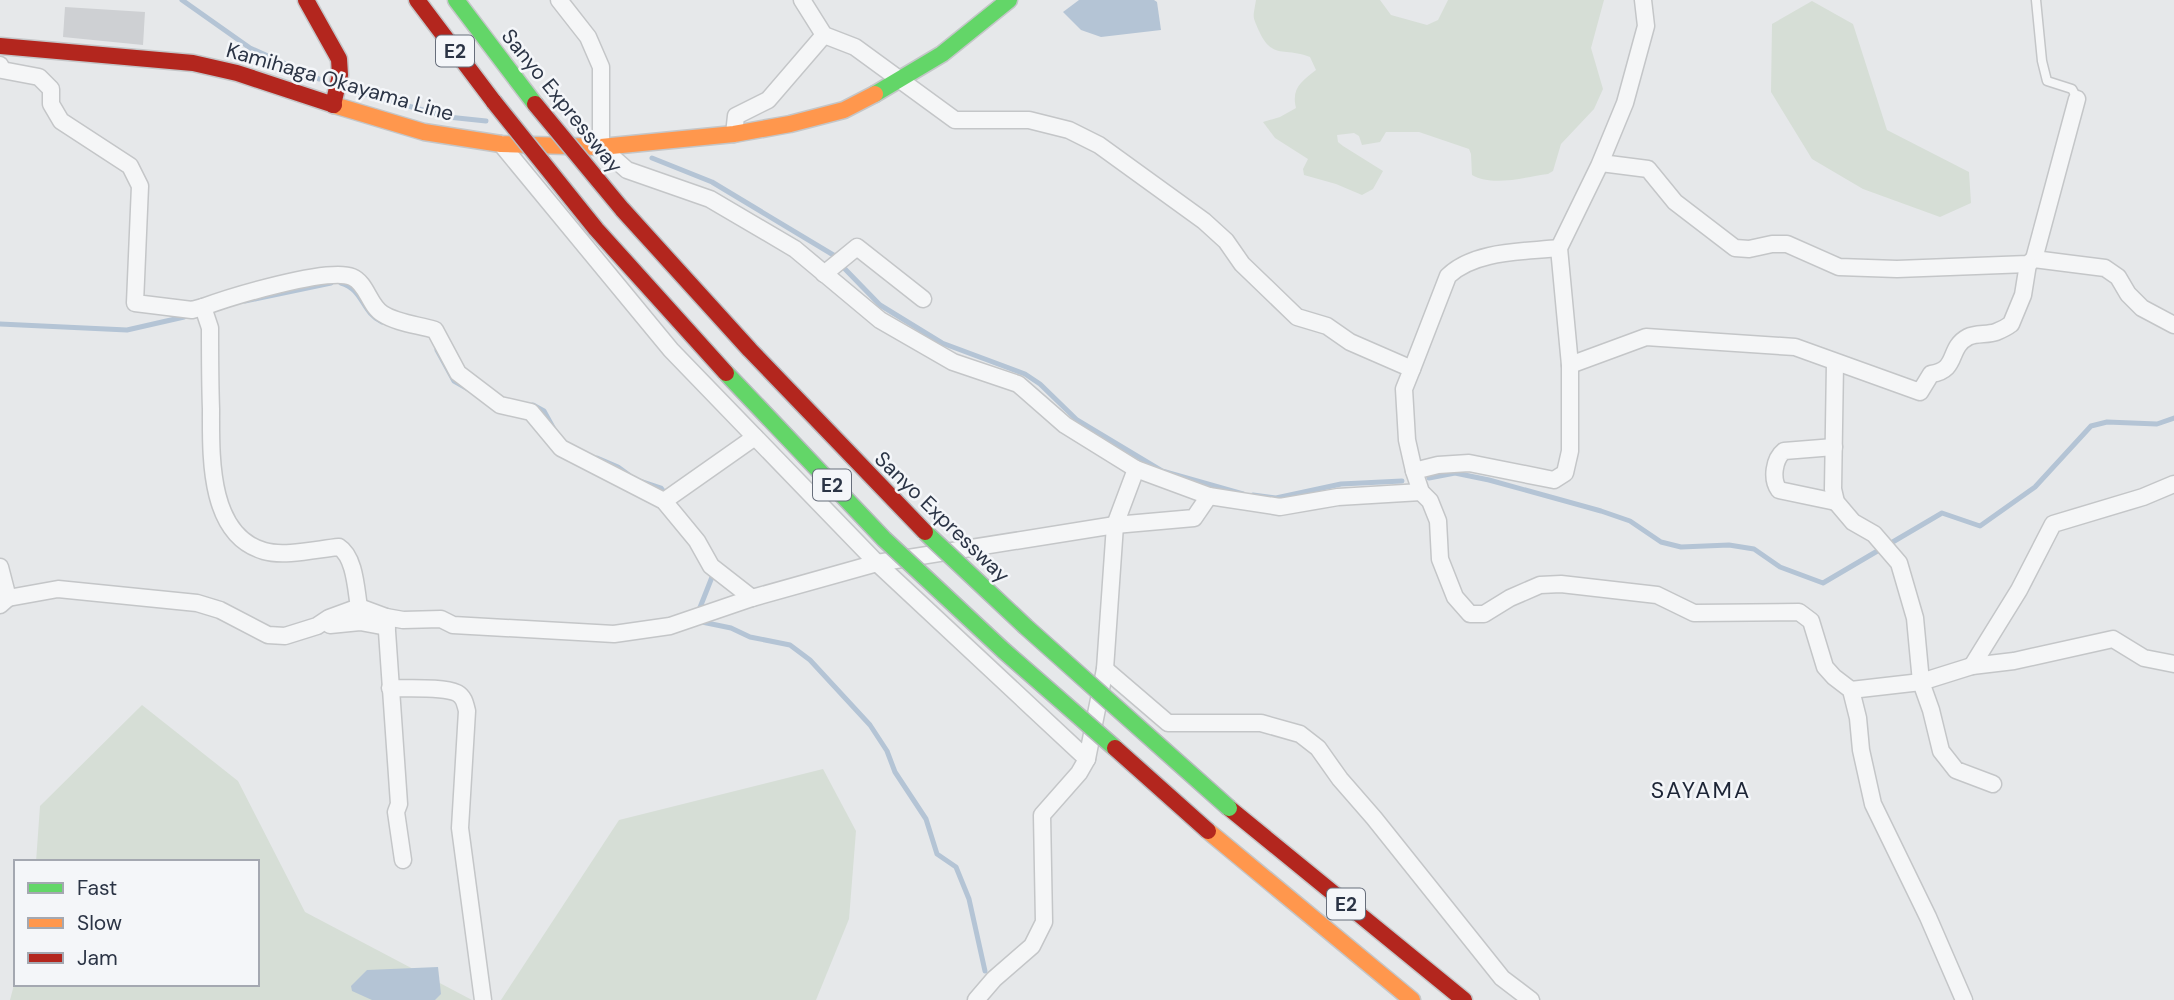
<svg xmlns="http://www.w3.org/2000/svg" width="2174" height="1000" viewBox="0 0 2174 1000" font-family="'DM Sans',sans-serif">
  <rect width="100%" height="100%" fill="#e6e8ea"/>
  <g fill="#d6ded6">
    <path d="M 1256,0 L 1380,0 L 1391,15 L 1427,25 L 1438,20 L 1448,0 L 1604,0 L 1591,48 L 1603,89 L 1594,109 L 1561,144 L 1553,171 L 1548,174 C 1525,177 1493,187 1472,175 L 1471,154 L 1469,149 L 1419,132 L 1386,132 L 1380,142 L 1362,145 L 1359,136 L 1354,133 L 1337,135 L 1338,142 L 1343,146 L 1383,171 L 1373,189 L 1362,195 L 1336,184 L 1304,175 L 1303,169 L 1308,159 L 1275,138 L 1263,122 L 1280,117 L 1296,108 C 1291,88 1302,81 1316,70 L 1310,57 C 1285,47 1272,60 1259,31 C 1252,15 1253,19 1256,0 Z"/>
    <path d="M 1812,1 L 1853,24 L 1887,130 L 1969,172 L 1971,203 L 1940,217 L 1863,189 L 1812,159 L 1771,92 L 1772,24 Z"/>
    <path d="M 142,705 L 238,781 L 305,912 L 472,1000 L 10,1000 L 16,977 L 16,984 L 257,984 L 257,862 L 36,862 L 40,806 Z"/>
    <path d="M 823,769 L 856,831 L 849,919 L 816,1000 L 501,1000 L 619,820 Z"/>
  </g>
  <g fill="#b4c4d5">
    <path d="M 1079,0 L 1154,0 L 1157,2 L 1161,30 L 1101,37 L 1081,30 L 1063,12 Z"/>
    <path d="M 438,967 L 441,994 L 435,1000 L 372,1000 L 352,991 L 351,986 L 367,970 Z"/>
  </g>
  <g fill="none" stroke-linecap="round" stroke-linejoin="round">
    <g stroke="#b4c4d5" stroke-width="5">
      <path d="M 182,0 L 250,48 L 319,79"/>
      <path d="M 354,91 L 448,117 L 486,121"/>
      <path d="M 652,158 L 712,182 L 835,256"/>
      <path d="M 844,268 L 880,305 L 942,343 L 1025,374 L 1040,384 L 1077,420 L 1162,471 L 1243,494"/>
      <path d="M 341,283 C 364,290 361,312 382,322"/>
      <path d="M 245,301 L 331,283"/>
      <path d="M 0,324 L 127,330 L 184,317"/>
      <path d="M 437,350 L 454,381 L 475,393"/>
      <path d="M 533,405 L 544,411 L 555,431"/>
      <path d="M 597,458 L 618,467 L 629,475"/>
      <path d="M 1429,478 L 1455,473 L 1489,480 L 1601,511 L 1630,521 L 1661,542 L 1681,547 L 1729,545 L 1754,549 L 1780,567 L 1823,583 L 1942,513 L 1980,526 L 2035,487 L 2091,426 L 2107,422 L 2157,424 L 2174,418"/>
      <path d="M 640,481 L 661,488 L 667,496"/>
      <path d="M 1253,495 L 1276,498 L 1341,484 L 1402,481"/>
      <path d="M 714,572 L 699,610 L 702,622 L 731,628 L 750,637 L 790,645 L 810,660 L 870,725 L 887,751 L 895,772 L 926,819 L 937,854 L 956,867 L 969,899 L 985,971"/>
    </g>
  </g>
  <path fill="#ced0d3" d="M 65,7 L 145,12 L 143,45 L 63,37 Z"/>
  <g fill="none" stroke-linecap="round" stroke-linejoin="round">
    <defs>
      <path id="lane" d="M 2036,0 L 2042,61 L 2047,81 L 2072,89 L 2077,98"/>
      <g id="street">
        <path d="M 559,0 L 588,37 L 601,67 L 601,147 L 627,170 L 710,199 L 795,249 L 880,320 L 953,362 L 1018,384 L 1065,425 L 1136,469 L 1209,496 L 1280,507 L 1338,497 L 1421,492"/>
        <path d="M 802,0 L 824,35 L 855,47 L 955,120 L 1029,120 L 1069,130 L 1099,145 L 1204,221 L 1226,241 L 1242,264 L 1297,317 L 1327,326 L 1350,342 L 1412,369 L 1404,389 L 1407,440 L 1414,471"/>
        <path d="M 1643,0 L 1646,26 L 1625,103 L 1599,166 L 1559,248 L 1570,365 L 1570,451 L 1565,473 L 1554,480 L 1469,463 L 1438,465 L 1414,471 L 1421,492 L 1430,501 L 1438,521 L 1440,559 L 1455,597 L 1470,614 L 1484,614 L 1510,598 L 1540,585 L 1561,584 L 1657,595 L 1694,613 L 1799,612 L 1811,621 L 1825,667 L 1834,677 L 1851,690 L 1858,718 L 1861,750 L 1873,804 L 1928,917 L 1964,1000"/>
        <path d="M 0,65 L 2,70 L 39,77 L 51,89 L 51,104 L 61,121 L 130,166 L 140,186 L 135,303 L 192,310 L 203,307 L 210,328 C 210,355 210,382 211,409 C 211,455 208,535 264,551 C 284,557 318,549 339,547 C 355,557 356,590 359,607"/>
        <path d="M 734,134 L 736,116 L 768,100 L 824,35"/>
        <path d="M 501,144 L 671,350 L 877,563 L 1087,759"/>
        <path d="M 1601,163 L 1648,169 L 1675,202 L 1735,248 L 1749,249 L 1772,244 L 1787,244 L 1839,267 L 1897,269 L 2028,264 L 2034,259 L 2105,268 L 2118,277 L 2128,294 L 2142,308 L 2174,325"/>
        <path d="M 2034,259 L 2077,99"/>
        <path d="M 824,274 L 857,247 L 923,299"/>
        <path d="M 203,307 C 230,297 328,267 352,277 C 367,283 369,306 383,314 C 397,323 419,325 435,330 L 458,373 L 500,405 L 531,412 L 561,448 L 664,501 L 697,541 L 711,566 L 752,598"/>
        <path d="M 1835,363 L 1833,489 L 1836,502 L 1853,522 L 1874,534 L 1899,563 L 1915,618 L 1921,682 L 1931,710 L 1941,751 L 1956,770 L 1993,784"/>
        <path d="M 1570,365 L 1646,337 L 1795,347 L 1920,392 L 1931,374 C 1959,370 1947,348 1968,337 C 1976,333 1988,335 1996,332 C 2001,330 2007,327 2011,324 L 2023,295 L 2028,264"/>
        <path d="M 1412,369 L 1448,276 C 1475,250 1524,252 1559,248"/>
        <path d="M 1834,447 L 1784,451 C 1774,459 1771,479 1779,490 L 1836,502"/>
        <path d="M 664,501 L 755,437"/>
        <path d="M 0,567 L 8,598 L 0,605"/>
        <path d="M 8,598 L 58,589 L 197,603 L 220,610 L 268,635 L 285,636 L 317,626 L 329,618 L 359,607 L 386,617 L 403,620 L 441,619 L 453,625 L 614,634 L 670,626 L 752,598 L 877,563 L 1115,525 L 1194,518 L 1209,496"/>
        <path d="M 386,617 L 399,804 L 396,812 L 403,860"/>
        <path d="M 330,625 L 360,622 L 387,627"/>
        <path d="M 1972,666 L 2019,590 L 2053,524 L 2143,497 L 2174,484"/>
        <path d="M 1105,669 L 1168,723 L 1261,723 L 1300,734 L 1318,748 L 1340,779 L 1374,818 L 1502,978 L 1531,1000"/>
        <path d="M 390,688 C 406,689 442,686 457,693 C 464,697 465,703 467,711 L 460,828 L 483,1000"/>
        <path d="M 1851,690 L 1921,682 L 1972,666 L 2014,661 L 2113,639 L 2144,658 L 2174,664"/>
        <path d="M 976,1000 L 994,979 L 1032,946 L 1044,922 L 1042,815 L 1079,773 L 1087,759 L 1105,669 L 1115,525 L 1136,469"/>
      </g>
      <g id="fast">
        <path d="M 456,0 L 535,104"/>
        <path d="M 875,94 L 942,54 L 1009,0"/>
      </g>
      <g id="slow">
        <path d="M 334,105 L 424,132 L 501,144 L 601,147 L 734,134 L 790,124 L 844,110 L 875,94"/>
        <path d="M 1208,831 L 1412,1000"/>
      </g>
      <g id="jam">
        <path d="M 306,0 L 339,59 L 340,75 L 333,105"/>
        <path d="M 417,0 L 494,102"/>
        <path d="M 0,46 L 193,63 L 237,73 L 334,105"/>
        <path d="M 1229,808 L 1464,1000"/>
      </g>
    </defs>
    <use href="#lane" stroke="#c4c6c8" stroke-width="11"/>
    <use href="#street" stroke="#c4c6c8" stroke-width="19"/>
    <use href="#fast" stroke="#c4c6c8" stroke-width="19"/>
    <use href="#slow" stroke="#c4c6c8" stroke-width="19"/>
    <use href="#jam" stroke="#c4c6c8" stroke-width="19"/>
    <use href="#lane" stroke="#f5f6f7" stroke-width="8"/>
    <use href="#street" stroke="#f5f6f7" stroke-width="16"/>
    <use href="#fast" stroke="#63d668" stroke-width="16"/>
    <use href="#slow" stroke="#ff974d" stroke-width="16"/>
    <use href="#jam" stroke="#b3261e" stroke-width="16"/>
    <defs>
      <g id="fast-bridge">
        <path d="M 726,373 L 884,539 L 1003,650 L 1115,748"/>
        <path d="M 925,532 L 1026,627 L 1229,808"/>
      </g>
      <g id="jam-bridge">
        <path d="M 494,102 L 596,229 L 726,373"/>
        <path d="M 535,104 L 622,209 L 750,350 L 925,532"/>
        <path d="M 1115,748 L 1208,831"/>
      </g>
    </defs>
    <use href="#fast-bridge" stroke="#b8bbbf" stroke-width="19" stroke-linecap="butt"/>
    <use href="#jam-bridge" stroke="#b8bbbf" stroke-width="19" stroke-linecap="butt"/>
    <use href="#fast-bridge" stroke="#63d668" stroke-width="16"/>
    <use href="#jam-bridge" stroke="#b3261e" stroke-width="16"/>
  </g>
  <g text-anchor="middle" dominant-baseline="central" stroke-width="5" stroke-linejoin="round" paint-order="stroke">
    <g fill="#f4f6f9" stroke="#676e7b" stroke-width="2">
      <rect x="436" y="35.5" width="38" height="31" rx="5"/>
      <rect x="813" y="469.5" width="38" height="31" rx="5"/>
      <rect x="1327" y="888.5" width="38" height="31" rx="5"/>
    </g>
    <g font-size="19" font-weight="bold" fill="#2b3445">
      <text x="455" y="51">E2</text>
      <text x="832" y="485">E2</text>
      <text x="1346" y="904">E2</text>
    </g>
    <g font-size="21" fill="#2b3445" stroke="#f4f6f9">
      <text transform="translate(340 82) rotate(16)">Kamihaga Okayama Line</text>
      <text transform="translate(562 101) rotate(51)">Sanyo Expressway</text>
      <text transform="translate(942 517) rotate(44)">Sanyo Expressway</text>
    </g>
    <g font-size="23" letter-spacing="2" fill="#1d2536" stroke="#f4f6f9">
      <text x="1701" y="790">SAYAMA</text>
    </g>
  </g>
  <rect x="14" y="860" width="245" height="126" fill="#f4f6f9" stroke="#a4a8b1" stroke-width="2"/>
  <rect x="28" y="883" width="35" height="10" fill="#63d668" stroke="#a4a8b1" stroke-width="2"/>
  <text x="77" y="895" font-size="21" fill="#2b3445">Fast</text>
  <rect x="28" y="918" width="35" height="10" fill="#ff974d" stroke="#a4a8b1" stroke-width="2"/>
  <text x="77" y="930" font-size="21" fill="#2b3445">Slow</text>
  <rect x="28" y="953" width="35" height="10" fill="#b3261e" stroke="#a4a8b1" stroke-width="2"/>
  <text x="77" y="965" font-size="21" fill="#2b3445">Jam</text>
</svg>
